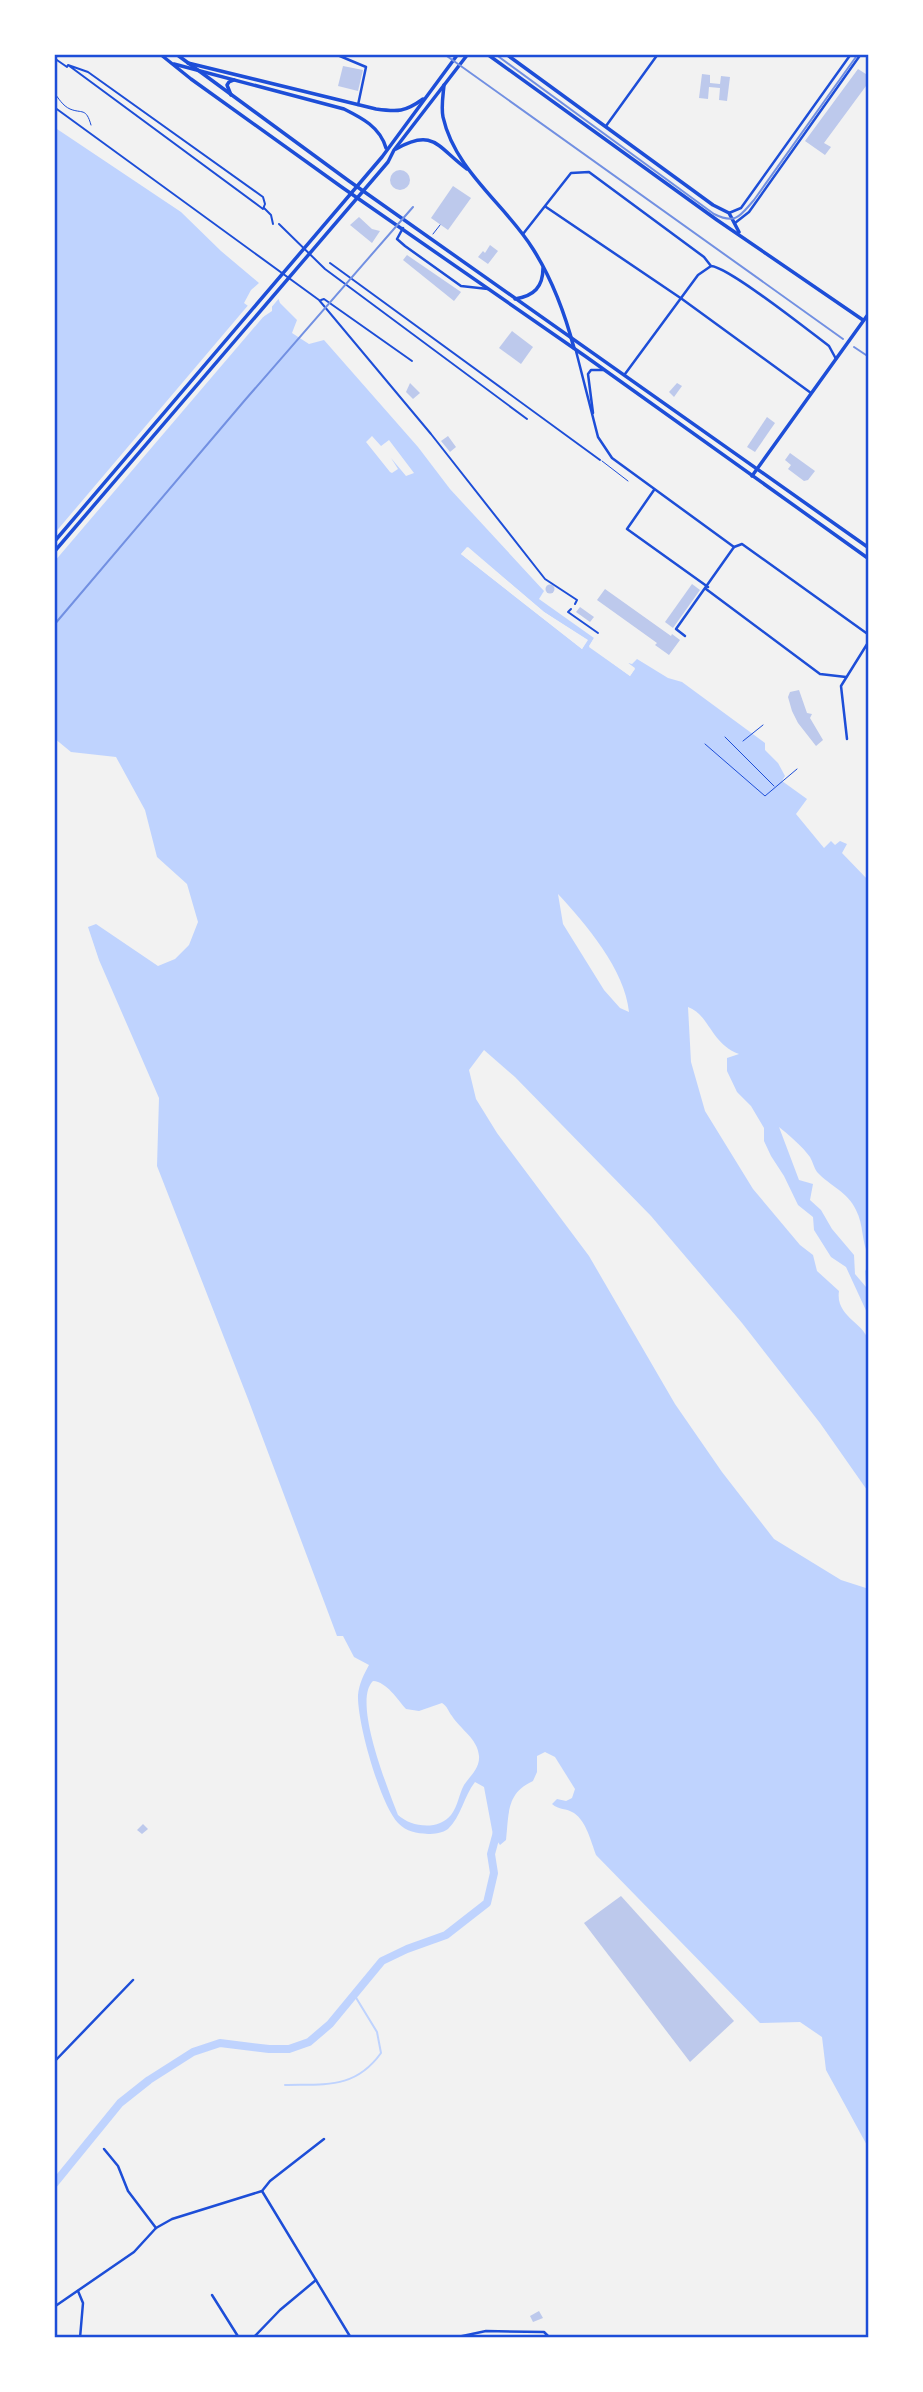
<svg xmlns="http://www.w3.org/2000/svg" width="923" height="2392" viewBox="0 0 923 2392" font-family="Raleway,sans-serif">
  <rect width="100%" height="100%" fill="#f2f2f2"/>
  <path fill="#bfd3fe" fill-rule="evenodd" d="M 54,127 L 181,212 L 221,251 L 259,283 L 251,290 L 244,303 L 263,317 L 272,311 L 272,302 L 277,295 L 280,303 L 297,320 L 292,333 L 309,344 L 324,340 L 418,447 L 450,489 L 544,591 L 539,599 L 594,638 L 589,647 L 630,676 L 635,669 L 628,663 L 632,664 L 637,659 L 668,678 L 682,682 L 765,743 L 765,750 L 778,763 L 785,776 L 782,781 L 807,799 L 796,814 L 824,848 L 831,841 L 835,845 L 840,841 L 847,844 L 842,853 L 869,881 L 869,1257 C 861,1241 864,1225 856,1210 C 848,1192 830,1186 817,1172 C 814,1168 813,1162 810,1157 C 803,1147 788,1134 779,1127 L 799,1180 L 813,1184 L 810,1200 L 821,1210 L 832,1229 L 854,1255 L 855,1274 L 866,1287 L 865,1271 L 869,1265 L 869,1317 L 846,1267 L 831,1257 L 814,1230 L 813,1217 L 798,1205 L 784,1176 L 771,1156 L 764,1141 L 764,1128 L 751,1106 L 737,1092 L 727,1071 L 727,1058 L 739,1054 C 711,1044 709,1014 688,1007 L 691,1062 L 705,1111 L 753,1189 L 800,1245 L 813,1255 L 817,1271 L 839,1291 C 835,1318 867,1323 869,1344 L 866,1346 L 869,1348 L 869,1365 L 866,1366 L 869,1376 L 869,1509 L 867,1490 L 820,1423 L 742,1323 L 651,1216 L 515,1077 L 484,1050 L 469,1070 L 476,1099 L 497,1133 L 589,1256 L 675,1404 L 722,1472 L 774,1539 L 841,1580 L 869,1589 L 869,2149 L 826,2070 L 822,2037 L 800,2022 L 760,2023 L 596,1855 C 591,1841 586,1821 574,1813 C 566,1808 559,1810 552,1804 L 557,1799 L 566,1801 L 572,1798 L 575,1789 L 555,1757 L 545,1752 L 537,1756 L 537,1772 L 533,1781 C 506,1793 509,1814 506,1840 L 500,1845 L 493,1835 L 484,1787 L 475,1782 C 464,1796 461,1817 448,1829 C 443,1833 434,1834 428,1834 C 416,1833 407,1832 398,1823 C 380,1804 357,1722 358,1695 C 359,1684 364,1674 369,1665 L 354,1657 L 343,1636 L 337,1636 L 248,1399 L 157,1166 L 159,1098 L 99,960 L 88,927 L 96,924 L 158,966 L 175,959 L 189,945 L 198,922 L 187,884 L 157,857 L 145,810 L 116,757 L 71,752 L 54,738 ZM 468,547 L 544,612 L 587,640 L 582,649 L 461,554 ZM 558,894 C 586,924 625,970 629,1012 L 620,1008 L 604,990 L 563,924 ZM 373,1681 C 387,1682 397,1699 406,1709 L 419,1711 L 442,1703 C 448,1707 448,1711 452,1716 C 460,1729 478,1739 479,1756 C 480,1768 470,1776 464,1785 C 459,1794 458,1806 451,1815 C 438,1831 411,1827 398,1815 C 388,1789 352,1701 373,1681 Z"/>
  <g fill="#f2f2f2" fill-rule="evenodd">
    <path d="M 278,292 L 281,296 L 54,562 L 54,534 L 250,303 L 263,313 L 269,309 L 269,301 Z"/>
    <path d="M 372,436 L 381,446 L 389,440 L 414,473 L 406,476 L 391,458 L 398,469 L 392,473 L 390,472 L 366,442 Z"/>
    <path d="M 467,547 L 544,612 L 588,640 L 582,649 L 461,554 ZM 468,552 L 542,614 L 583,641 L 581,644 L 543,616 L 499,582 L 466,553 Z"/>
    <path d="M 594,638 L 598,638 L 594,645 L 629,671 L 630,669 L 625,663 L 631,660 L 628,663 L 635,668 L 630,676 L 589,646 Z"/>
  </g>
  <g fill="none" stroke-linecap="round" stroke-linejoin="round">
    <path stroke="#bfd3fe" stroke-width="2" d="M 285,2085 C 326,2084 355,2089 381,2053 L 377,2032 L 355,1996"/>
    <path stroke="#bfd3fe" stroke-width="8" d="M 54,2184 L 120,2103 L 149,2080 L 193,2052 L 220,2043 L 269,2049 L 289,2049 L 309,2042 L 330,2024 L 382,1961 L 407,1949 L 446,1935 L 487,1903 L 494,1873 L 491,1854 L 497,1832"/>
  </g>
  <g fill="#bdc9ec">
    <path d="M 343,66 L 363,70 L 358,91 L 338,86 Z"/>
    <path d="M 858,69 L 869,76 L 869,88 L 866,86 L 824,143 L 831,147 L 825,155 L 805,141 Z"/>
    <path d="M 702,74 L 710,75 L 710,83 L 720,84 L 721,76 L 730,77 L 727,101 L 719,100 L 720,88 L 709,87 L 708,99 L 699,98 Z"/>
    <circle cx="400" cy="180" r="10"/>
    <path d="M 453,186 L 471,198 L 448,230 L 431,218 Z"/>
    <path d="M 359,217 L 372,229 L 380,231 L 372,243 L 350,225 Z"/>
    <path d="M 490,245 L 498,251 L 488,264 L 478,257 L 483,251 L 485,253 Z"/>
    <path d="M 407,255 L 461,292 L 454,301 L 403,260 Z"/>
    <path d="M 512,331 L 533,347 L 521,364 L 499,348 Z"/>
    <path d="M 410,383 L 420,393 L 413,399 L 406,392 Z"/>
    <path d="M 677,383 L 682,386 L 674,397 L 669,392 Z"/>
    <path d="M 767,417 L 775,423 L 755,452 L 747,447 Z"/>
    <path d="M 448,436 L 456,447 L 450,452 L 441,441 Z"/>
    <path d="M 790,453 L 815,471 L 808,480 L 804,481 L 788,469 L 791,465 L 785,460 Z"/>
    <path d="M 692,584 L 700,590 L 673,628 L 665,622 Z"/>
    <circle cx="550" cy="589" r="4.5"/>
    <path d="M 605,589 L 671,636 L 672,634 L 680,640 L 669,655 L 655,645 L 657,643 L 597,600 Z"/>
    <path d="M 580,607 L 594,617 L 590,622 L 576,612 Z"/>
    <path d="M 799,690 L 807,713 L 812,714 L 810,718 L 823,740 L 816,746 L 798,723 L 792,711 L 788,697 L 790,692 Z"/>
    <path d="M 143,1824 L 148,1829 L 142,1834 L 137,1830 Z"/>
    <path d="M 621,1896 L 734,2021 L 690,2062 L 584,1923 Z"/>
    <path d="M 539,2311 L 543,2318 L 533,2322 L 530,2316 Z"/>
  </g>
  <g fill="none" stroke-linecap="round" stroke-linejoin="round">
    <g stroke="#1d4ed8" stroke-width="1">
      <path d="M 54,92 C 58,98 63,106 70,109 C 82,114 86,107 91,125"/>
      <path d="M 433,234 L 440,225"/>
      <path d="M 725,737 L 774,786"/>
      <path d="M 743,741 L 763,725"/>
      <path d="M 705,744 L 765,796 L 797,769"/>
    </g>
    <path stroke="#1d4ed8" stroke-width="1" d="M 602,461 L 628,481"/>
    <g stroke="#1d4ed8" stroke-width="2">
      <path d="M 54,58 L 67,67 L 68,65 L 88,72 L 263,197 L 265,204 L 263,209 L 68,65"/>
      <path d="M 54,107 L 319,300 L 431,434 L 545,579 L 577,600 L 575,604"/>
      <path d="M 264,208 L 271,215 L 273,224"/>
      <path d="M 279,224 L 325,269 L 527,419"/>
      <path d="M 330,263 L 600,460"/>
      <path d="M 321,300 L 324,299 L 412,361"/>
      <path d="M 571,609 L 568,612 L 598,633"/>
    </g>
    <g stroke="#1d4ed8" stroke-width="2.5">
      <path d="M 335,54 L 366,67 L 358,105"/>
      <path d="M 546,207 L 682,299 L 811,393"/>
      <path d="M 403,228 L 397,239 L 405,246 L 461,286 L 488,289"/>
      <path d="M 523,234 L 571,173 L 589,172 L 704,257 L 711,266 C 729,267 809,331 829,346 L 836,359"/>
      <path d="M 625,374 L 698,275 L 711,266"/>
      <path d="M 654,490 L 627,529 L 708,587"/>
      <path d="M 706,589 L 820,674 L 846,677"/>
      <path d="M 685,636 L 676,629 L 734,547"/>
      <path d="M 847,739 L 841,686 L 869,641"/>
      <path d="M 54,2062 L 133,1980"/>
      <path d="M 104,2149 L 118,2166 L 128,2191 L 156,2228"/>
      <path d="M 262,2191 L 351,2338"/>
      <path d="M 78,2291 L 83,2303 L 80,2338"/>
      <path d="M 212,2295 L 239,2338"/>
      <path d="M 54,2307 L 134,2252 L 156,2228 L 172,2219 L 262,2191 L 270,2181 L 324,2139"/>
      <path d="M 253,2338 L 280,2310 L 316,2280"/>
      <path d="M 453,2338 L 486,2331 L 544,2332 L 550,2338"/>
    </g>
    <g stroke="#1d4ed8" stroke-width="2.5">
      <path d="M 606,126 L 658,54"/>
      <path d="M 729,213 L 741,208 L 851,54"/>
      <path d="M 735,223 L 749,212 L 861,54"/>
      <path d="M 576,351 L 598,437 L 612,458 L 734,547 L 742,544 L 869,635"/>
      <path d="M 593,413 L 588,374 L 591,370 L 603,370"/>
    </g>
    <g stroke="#1d4ed8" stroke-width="3.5">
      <path d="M 487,54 L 717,220 L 863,320"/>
      <path d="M 506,54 L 713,205 L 729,213 L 739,232"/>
      <path d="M 752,476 L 869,313"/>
    </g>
    <g stroke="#1d4ed8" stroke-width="3.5">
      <path d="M 188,63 L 376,109 C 398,112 405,112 423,99"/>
      <path d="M 174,64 L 344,109 C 362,118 380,127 386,148"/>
      <path d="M 444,85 C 443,96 441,107 443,117 C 455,171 506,205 533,249 C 552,279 565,314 574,348"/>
      <path d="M 231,95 L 227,85 L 229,82 L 234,80"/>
      <path d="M 396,149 C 434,127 438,148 467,169"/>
      <path d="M 515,299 C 534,296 543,287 543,268"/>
      <path d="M 54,542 L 382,157 L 458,54"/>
      <path d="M 54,552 L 388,162 L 394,150 L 468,54"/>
    </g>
    <g stroke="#1d4ed8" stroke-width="3.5">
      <path d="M 160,54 L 191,79 L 343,188 L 585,356 L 869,559"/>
      <path d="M 176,54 L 349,181 L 869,548"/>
    </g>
    <path stroke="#7290e2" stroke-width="2" d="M 495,54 L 714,214 C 736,225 740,216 754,200 L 858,54"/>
    <g stroke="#7290e2" stroke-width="2">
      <path d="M 444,54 L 843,339"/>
      <path d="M 854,347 L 869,357"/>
      <path d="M 54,625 L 245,400 L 413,207"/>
    </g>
  </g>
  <rect width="923" height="2392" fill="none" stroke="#ffffff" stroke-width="112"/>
  <rect x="56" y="56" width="811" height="2280" fill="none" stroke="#1d4ed8" stroke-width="2.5"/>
</svg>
